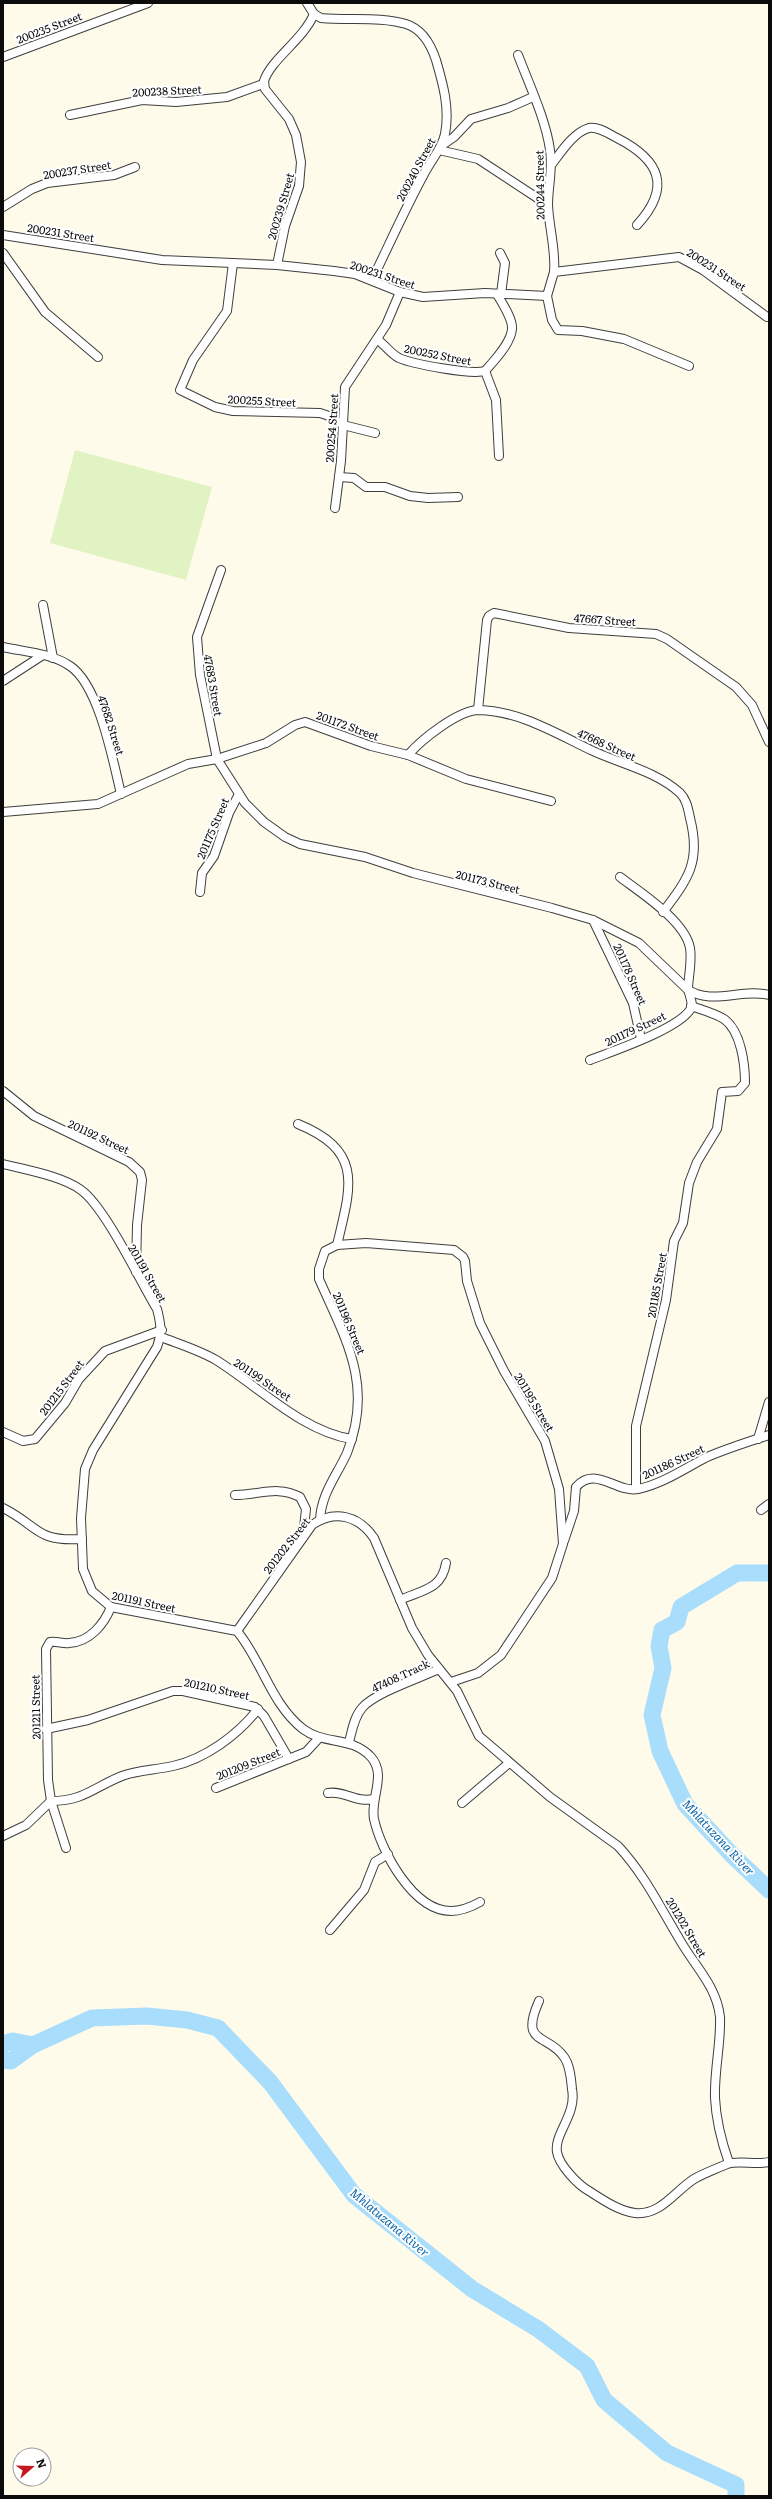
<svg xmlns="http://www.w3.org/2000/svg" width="772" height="2499" viewBox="0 0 772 2499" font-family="Literata,serif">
  <rect width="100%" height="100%" fill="#fffbea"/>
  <path fill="#e2f3c3" d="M 75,450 L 212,487 L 186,580 L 50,543 Z"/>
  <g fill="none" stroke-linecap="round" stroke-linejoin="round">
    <g stroke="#a9ddfc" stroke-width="17">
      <path d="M 769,1573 L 737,1573 L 681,1607 L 677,1622 L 662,1630 L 659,1646 L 663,1668 L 652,1715 L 660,1751 L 685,1804 L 732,1855 L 769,1890"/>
      <path d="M 3,2044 L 13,2041 L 33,2045"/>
      <path d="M 3,2060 L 11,2061 L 33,2045 L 92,2018 L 147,2016 L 187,2020 L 218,2028 L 270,2082 L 354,2195 L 472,2289 L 538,2329 L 587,2366 L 604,2400 L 667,2453 L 736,2485 L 736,2496"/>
    </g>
    <defs>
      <g id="minor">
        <path d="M 307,3 L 314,14 L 321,18 C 348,21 380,16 406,24 C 422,29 431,45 436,60 C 443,84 450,108 445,134 C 442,149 431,160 424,174 C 405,209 389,245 372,280"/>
        <path d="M 518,55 C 529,84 546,120 550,150 C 553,169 548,187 548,205 C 549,228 556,250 554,272"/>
        <path d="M 3,57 L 148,3"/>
        <path d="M 70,115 L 142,100 L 176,102 L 227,97 L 263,84"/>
        <path d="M 441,146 L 454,137 L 471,119 L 508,108 L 533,97"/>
        <path d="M 439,150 L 478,159 L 548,205"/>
        <path d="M 552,164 C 561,152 574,132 589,128 C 598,126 609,134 617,138 C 660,160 672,187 637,225"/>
        <path d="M 3,207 L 32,189 L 47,183 L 114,175 L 135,167"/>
        <path d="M 3,235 L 162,260 L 277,265 L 334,271 L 355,274 L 400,292 L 423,297 L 485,293 L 547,296 L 554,272 L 679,257 L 703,270 L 767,317"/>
        <path d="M 3,253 L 45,312 L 98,357"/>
        <path d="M 500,253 L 505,263 L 501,294"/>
        <path d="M 233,263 L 227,311 L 193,360 L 180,390 L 215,407 L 233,411 L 320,413 L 329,416 L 343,425 L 375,433"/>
        <path d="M 277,265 L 285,226 L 299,186 L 301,162 L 296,135 L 289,119 L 265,89 L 264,81 C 271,59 303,40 314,14"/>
        <path d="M 547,296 L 552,320 L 558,330 L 582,331 L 624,339 L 689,366"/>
        <path d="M 378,340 C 385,345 391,354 399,358 C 413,364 471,375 485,371 C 494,361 511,343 512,329 C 513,319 502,303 497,294"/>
        <path d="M 485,371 L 496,400 L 499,456"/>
        <path d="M 339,477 L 354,478 L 366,487 L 385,487 L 410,496 L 428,498 L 458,497"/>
        <path d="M 335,508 L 341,461 L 345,387 L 386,325 L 400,292"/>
        <path d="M 221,570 L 197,637 L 200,675 L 217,759 L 245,803 L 264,822 L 285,837 L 300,844 L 365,857 L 413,873 L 552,908 L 593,920 L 639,943 L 687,989 C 711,1006 742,988 769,995"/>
        <path d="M 43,605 L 53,658"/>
        <path d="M 3,647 C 25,652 51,653 70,666 C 99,685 113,761 121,794"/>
        <path d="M 3,681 L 43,655"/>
        <path d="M 478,710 L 487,620 L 489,616 L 494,613 L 569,628 L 656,634 L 667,639 L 736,687 L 752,705 L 769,742"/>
        <path d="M 408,755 C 421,740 458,710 479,710 C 520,711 557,734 593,751 C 621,764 656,771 680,793 C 687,800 688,809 690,818 C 701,861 689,878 663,912"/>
        <path d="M 3,812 L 98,804 L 188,764 L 217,759 L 266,743 L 295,725 L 305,722 L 371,746 L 408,755 L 466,779 L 551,801"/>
        <path d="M 200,892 L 202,873 L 214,856 L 229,813 L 239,794"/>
        <path d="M 593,920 L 633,1003 L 641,1039"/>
        <path d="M 590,1060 C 613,1051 676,1030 690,1010 C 695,1003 688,995 688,987 C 689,974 692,960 690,948 C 685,921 641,893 620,877"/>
        <path d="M 3,1091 L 34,1116 L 129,1162 L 140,1172 L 142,1180 L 137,1225 L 136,1272"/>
        <path d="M 298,1124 C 364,1151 351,1186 337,1245"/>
        <path d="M 3,1164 C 26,1170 62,1176 81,1190 C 105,1207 140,1281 157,1309 C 161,1324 162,1333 157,1347 L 93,1450 L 85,1469 L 81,1518 L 83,1569 L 92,1591 L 111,1607 L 237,1631 C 262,1661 271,1704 303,1729 C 324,1745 352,1736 371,1757 C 387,1775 370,1798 374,1819 C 381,1851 413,1911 451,1911 C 462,1911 471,1907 480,1902"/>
        <path d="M 161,1337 C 179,1344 199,1350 216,1360 C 258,1386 303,1432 352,1439"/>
        <path d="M 3,1432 L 23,1441 L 35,1439 L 65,1403 L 79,1379 L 105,1351 L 162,1330"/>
        <path d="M 758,1439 L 769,1402"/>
        <path d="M 636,1489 L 636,1426 L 666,1300 L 674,1241 L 683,1223 L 689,1183 L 697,1162 L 717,1129 L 722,1092 L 738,1091 L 745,1083 C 745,1064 741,1031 724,1019 C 714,1013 702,1010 691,1006"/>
        <path d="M 235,1495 C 260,1495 277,1485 300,1497 L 306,1509 L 303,1537"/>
        <path d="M 3,1508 C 39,1526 35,1542 82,1539"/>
        <path d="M 761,1510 L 769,1504"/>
        <path d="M 320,1520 C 321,1494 337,1475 347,1453 C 374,1385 346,1340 319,1279 L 319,1269 L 325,1251 L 337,1245 L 366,1243 L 454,1250 L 463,1257 L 465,1261 L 467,1281 L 480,1323 L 504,1371 L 545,1441 L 559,1489 L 563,1544 L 552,1578 L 501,1655 L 478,1673 L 451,1682"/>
        <path d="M 564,1541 L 574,1511 L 576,1487 C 595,1465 616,1493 638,1489 C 662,1484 684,1469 705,1458 C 725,1449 748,1442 769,1435"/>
        <path d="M 400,1600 C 423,1590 442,1589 446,1563"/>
        <path d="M 237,1631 L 312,1525 C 335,1509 359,1516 374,1538 L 412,1628 L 428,1655 L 457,1691 L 479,1736 L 550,1797 L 618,1846 C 645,1875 661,1909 681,1942 C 695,1966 717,1987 720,2017 C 721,2044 714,2071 715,2098 C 716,2120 722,2143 729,2163"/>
        <path d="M 46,1729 L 88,1720 L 173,1691 L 183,1691 L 255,1707 L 264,1716 L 289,1759"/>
        <path d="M 349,1742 C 352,1731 354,1717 362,1708 C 374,1693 420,1678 439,1669"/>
        <path d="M 216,1788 L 306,1752 L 319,1738"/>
        <path d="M 328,1793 C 344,1790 355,1803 374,1799"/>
        <path d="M 462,1803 L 509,1763"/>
        <path d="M 3,1836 L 26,1825 L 51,1801 C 84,1801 94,1787 122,1776 C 137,1770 156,1770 173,1766 C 205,1759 238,1735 258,1709"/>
        <path d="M 66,1848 L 51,1801 L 48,1780 L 46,1649 L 50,1642 C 57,1641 63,1644 69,1643 C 90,1642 104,1624 111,1607"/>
        <path d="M 330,1930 L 364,1890 L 375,1862 L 388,1854"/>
        <path d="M 539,2001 C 519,2046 548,2033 564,2057 C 570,2065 571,2079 572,2089 C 577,2115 554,2133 557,2152 C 559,2165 578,2185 589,2191 C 603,2200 619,2211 635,2213 C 660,2216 675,2191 694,2179 C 704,2173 716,2169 727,2164 C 737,2160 757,2165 769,2162"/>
      </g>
    </defs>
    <use href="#minor" stroke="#3e3e3e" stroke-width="10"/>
    <use href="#minor" stroke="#fff" stroke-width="8"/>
  </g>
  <g text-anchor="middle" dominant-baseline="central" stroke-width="4" stroke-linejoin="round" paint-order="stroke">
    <g font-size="11" fill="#0b0b0b" stroke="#fff">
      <text transform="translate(49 27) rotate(-21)">200235 Street</text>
      <text transform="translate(167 90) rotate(-3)">200238 Street</text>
      <text transform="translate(77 169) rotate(-9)">200237 Street</text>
      <text transform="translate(415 169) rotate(-62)">200240 Street</text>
      <text transform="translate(539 185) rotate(-91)">200244 Street</text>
      <text transform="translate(280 206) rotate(-74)">200239 Street</text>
      <text transform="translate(61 232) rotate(9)">200231 Street</text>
      <text transform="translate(717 269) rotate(33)">200231 Street</text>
      <text transform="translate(383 274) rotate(18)">200231 Street</text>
      <text transform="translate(438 354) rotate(11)">200252 Street</text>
      <text transform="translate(262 400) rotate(3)">200255 Street</text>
      <text transform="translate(331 428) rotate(-86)">200254 Street</text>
      <text transform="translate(605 619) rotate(4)">47667 Street</text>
      <text transform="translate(214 685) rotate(80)">47683 Street</text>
      <text transform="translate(112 725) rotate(72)">47682 Street</text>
      <text transform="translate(348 725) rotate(20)">201172 Street</text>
      <text transform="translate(607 744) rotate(24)">47668 Street</text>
      <text transform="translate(212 828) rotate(-67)">201175 Street</text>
      <text transform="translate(488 881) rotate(14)">201173 Street</text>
      <text transform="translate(631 974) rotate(66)">201178 Street</text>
      <text transform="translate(635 1028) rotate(-25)">201179 Street</text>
      <text transform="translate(99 1136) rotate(25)">201192 Street</text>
      <text transform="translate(148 1273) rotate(60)">201191 Street</text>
      <text transform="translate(656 1285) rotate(-80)">201185 Street</text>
      <text transform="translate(350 1323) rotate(67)">201196 Street</text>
      <text transform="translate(263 1379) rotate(34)">201199 Street</text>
      <text transform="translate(61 1387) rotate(-53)">201215 Street</text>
      <text transform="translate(535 1402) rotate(59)">201195 Street</text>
      <text transform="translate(673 1461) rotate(-25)">201186 Street</text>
      <text transform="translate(286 1545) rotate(-52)">201202 Street</text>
      <text transform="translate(144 1601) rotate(12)">201191 Street</text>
      <text transform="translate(400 1675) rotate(-25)">47408 Track</text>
      <text transform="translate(217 1688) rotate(12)">201210 Street</text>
      <text transform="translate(35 1707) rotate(-91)">201211 Street</text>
      <text transform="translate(248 1763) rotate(-22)">201209 Street</text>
      <text transform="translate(687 1927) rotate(59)">201202 Street</text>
    </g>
    <g font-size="12" font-style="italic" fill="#0a63a8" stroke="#fff">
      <text transform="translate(719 1837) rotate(47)">Mhlatuzana River</text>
      <text transform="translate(390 2222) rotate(40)">Mhlatuzana River</text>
    </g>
  </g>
  <rect width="772" height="2499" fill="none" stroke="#0b0b0b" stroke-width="8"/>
  <g transform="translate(32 2467) rotate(70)"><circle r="19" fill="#ffffff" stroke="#9d9d9d"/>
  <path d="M0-3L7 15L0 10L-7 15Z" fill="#c8171f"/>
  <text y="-6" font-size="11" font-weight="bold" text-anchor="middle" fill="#0b0b0b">N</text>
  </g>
</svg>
